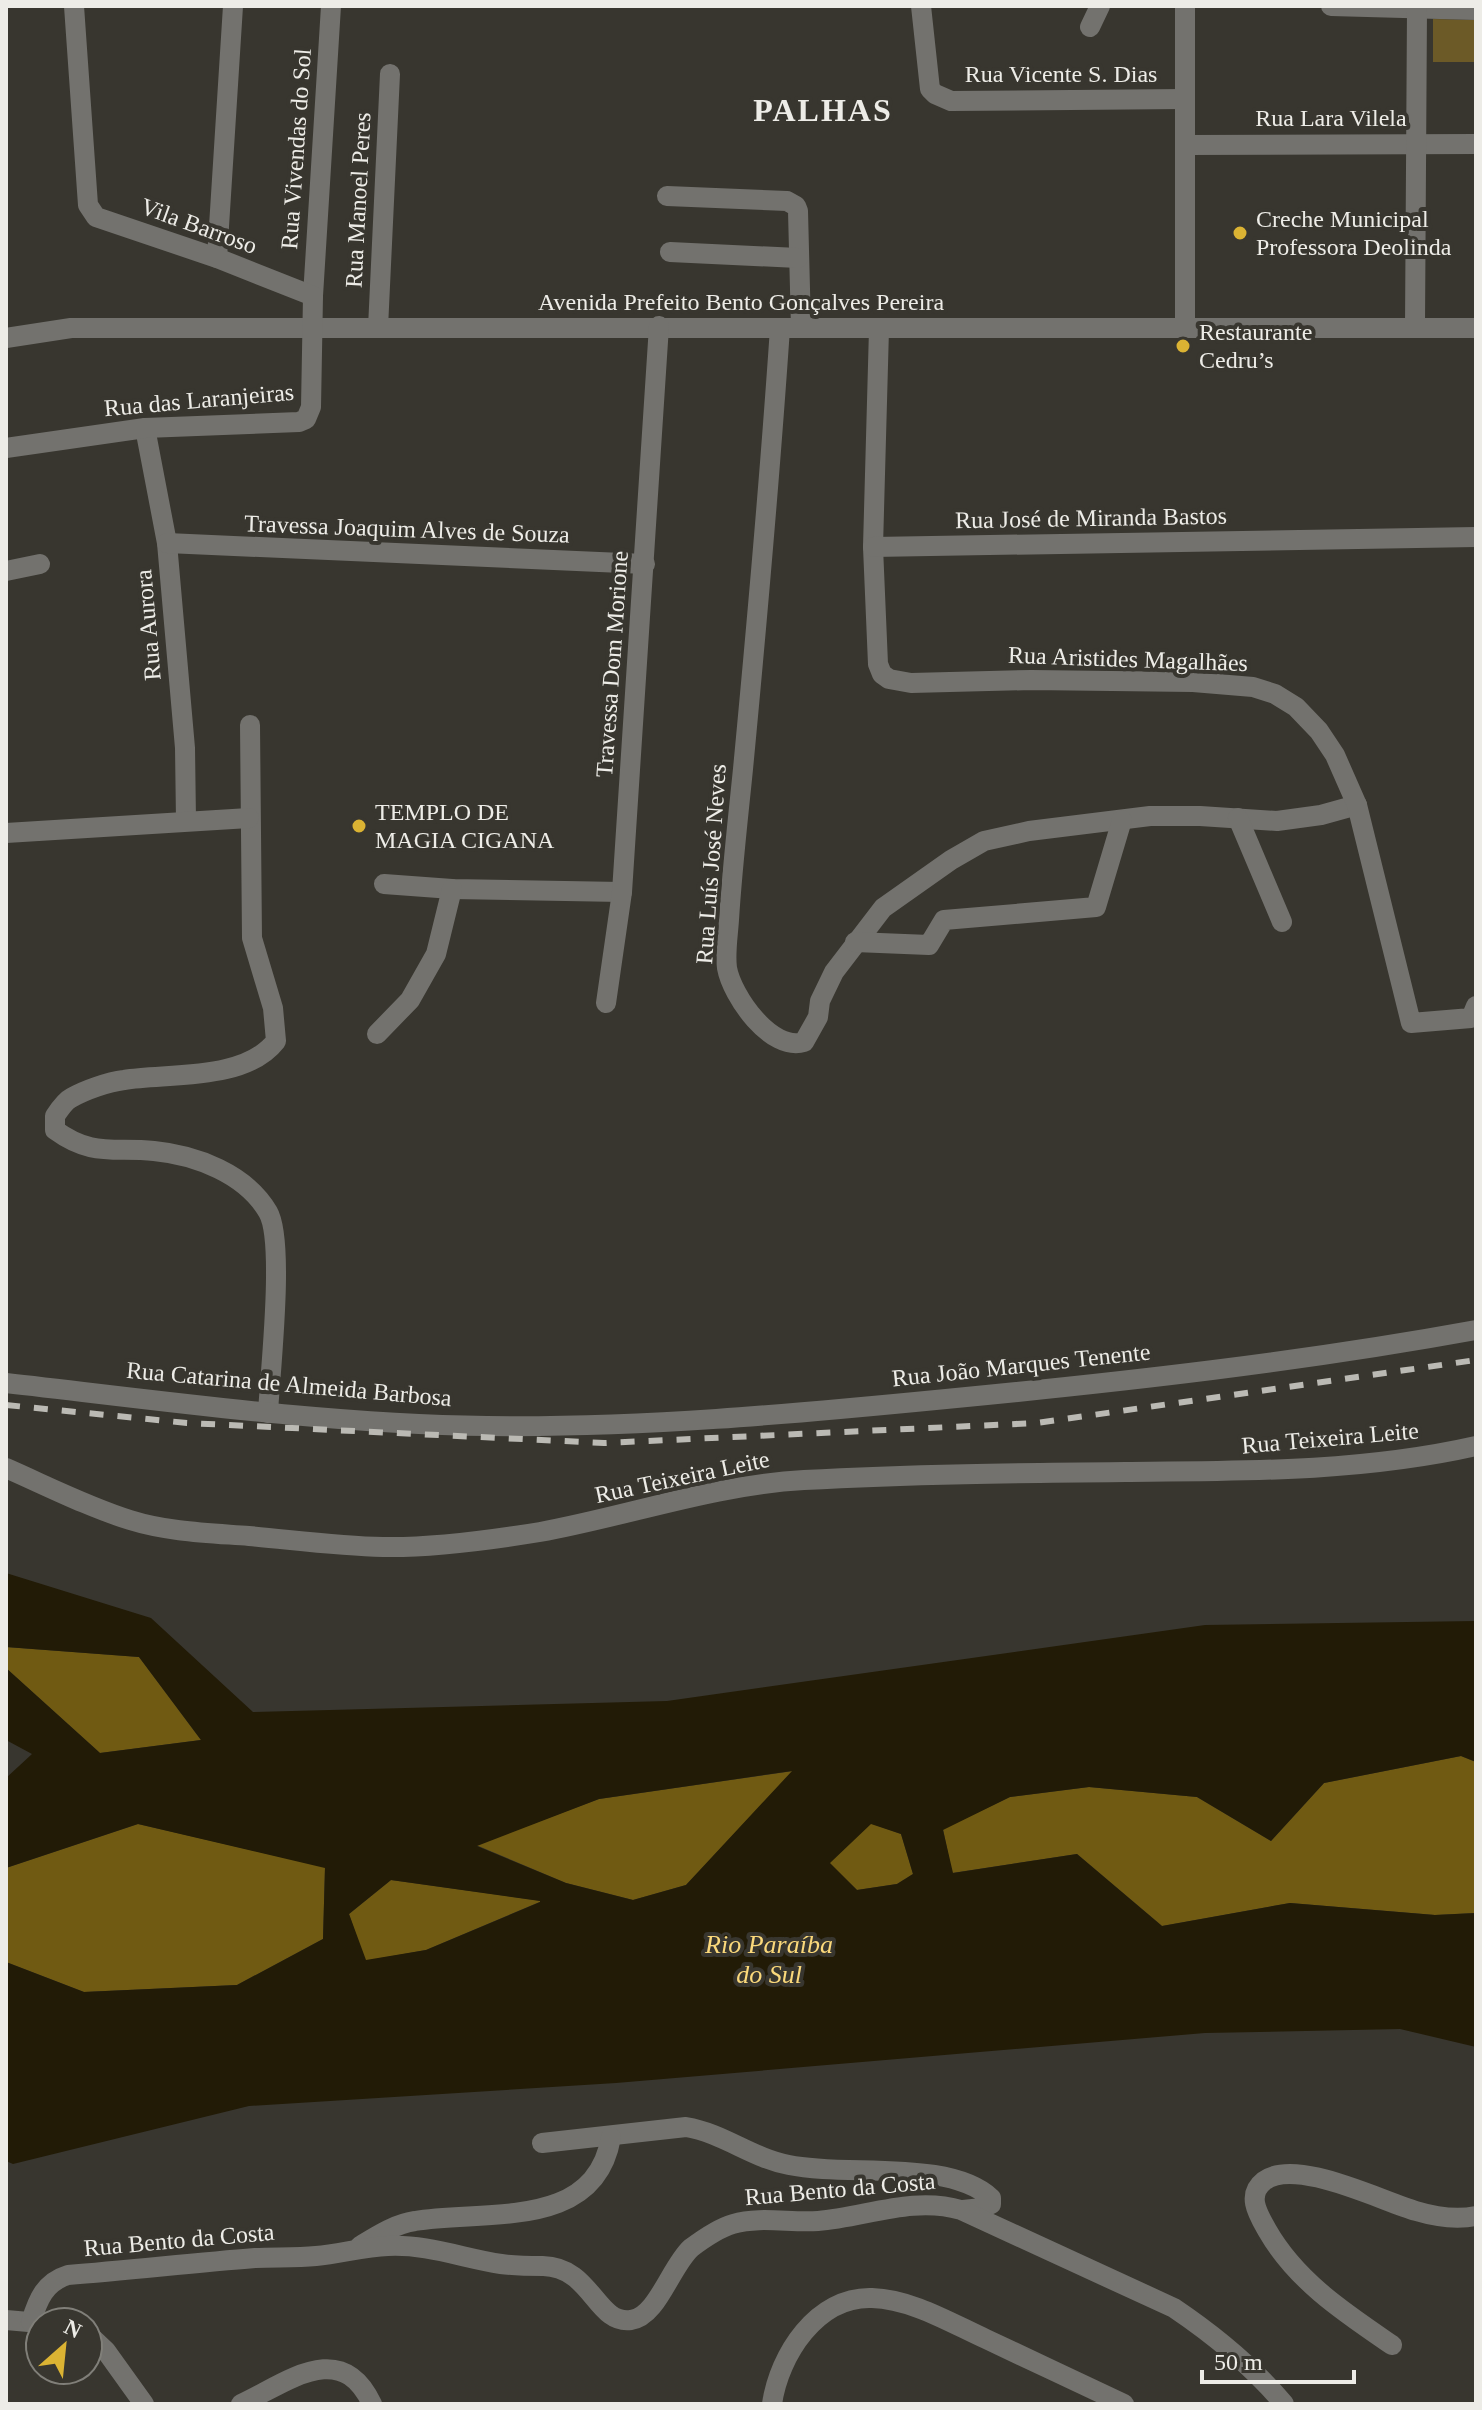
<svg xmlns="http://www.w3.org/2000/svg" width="1482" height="2410" viewBox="0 0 1482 2410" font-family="Georgia,serif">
  <rect width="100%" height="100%" fill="#38362f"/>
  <path fill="#6c5a27" d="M 1433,19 L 1476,20 L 1476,62 L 1433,62 Z"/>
  <g fill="#705a12">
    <path d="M 6,1647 L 139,1657 L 201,1740 L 100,1753 L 6,1668 Z"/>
    <path d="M 1461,1756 L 1476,1762 L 1476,1913 L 1435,1915 L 1290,1903 L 1162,1926 L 1077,1854 L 952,1873 L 943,1829 L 1010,1797 L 1089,1787 L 1197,1797 L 1271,1841 L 1324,1783 Z"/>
    <path d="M 793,1771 L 686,1885 L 633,1900 L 566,1883 L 476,1845 L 599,1799 Z"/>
    <path d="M 870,1823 L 901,1834 L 913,1874 L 897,1884 L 857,1890 L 829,1863 Z"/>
    <path d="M 138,1824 L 325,1867 L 323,1939 L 237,1985 L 84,1992 L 6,1962 L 6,1868 Z"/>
    <path d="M 391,1880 L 542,1901 L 426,1950 L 365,1961 L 349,1914 Z"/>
  </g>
  <path fill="#221b06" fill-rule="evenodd" d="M 6,1573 L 151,1618 L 253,1712 L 667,1701 L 1205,1625 L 1476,1621 L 1476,1762 L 1461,1756 L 1324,1783 L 1271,1841 L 1197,1797 L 1089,1787 L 1010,1797 L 943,1830 L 953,1873 L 1077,1854 L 1162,1926 L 1290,1903 L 1435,1915 L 1476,1913 L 1476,2047 L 1400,2029 L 1205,2033 L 616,2083 L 249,2106 L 13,2164 L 6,2161 L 6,1962 L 84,1992 L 237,1985 L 323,1939 L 325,1868 L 138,1824 L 6,1868 L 6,1778 L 32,1754 L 6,1740 L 6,1668 L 100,1753 L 201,1740 L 139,1657 L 6,1647 ZM 792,1771 L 686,1885 L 633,1900 L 566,1883 L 477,1846 L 599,1799 ZM 871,1824 L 901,1834 L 913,1874 L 897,1884 L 857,1890 L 830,1863 ZM 391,1880 L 540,1901 L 540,1902 L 426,1950 L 366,1960 L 349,1914 Z"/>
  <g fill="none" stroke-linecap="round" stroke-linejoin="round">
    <g stroke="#73726e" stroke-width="20">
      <path d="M 921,6 L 930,89 L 935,94 L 951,101 L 1184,99"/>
      <path d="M 1331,6 L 1476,10"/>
      <path d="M 1090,27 L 1100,6"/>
      <path d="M 1186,145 L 1476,144"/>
      <path d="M 667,196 L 787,201 L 796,206 L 798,211 L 801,328"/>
      <path d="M 670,252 L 798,258"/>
      <path d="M 217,258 L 233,6"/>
      <path d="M 313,296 L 331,6"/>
      <path d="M 1415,326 L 1417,9"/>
      <path d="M 1185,327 L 1185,6"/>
      <path d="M 378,328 L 390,74"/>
      <path d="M 780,328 C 770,475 757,622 743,769 C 738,819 732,870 729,920 C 728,935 725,953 727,968 C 732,996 771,1052 804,1042 L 818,1017 L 820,1001 L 834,972 L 883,908 L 951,860 L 984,841 L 1029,831 L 1150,816 L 1200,816 L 1277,821 L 1321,815 L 1357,805"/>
      <path d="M 879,329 L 873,547 L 878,664 L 882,674 L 889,679 L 911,683 L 1031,680 L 1193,682 L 1253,687 L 1275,694 L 1296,707 L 1319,731 L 1335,755 L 1357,805 L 1411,1023 L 1471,1018 L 1476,1006"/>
      <path d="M 6,338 L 71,328 L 1476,328"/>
      <path d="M 145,428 L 167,543 L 185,748 L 186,820"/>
      <path d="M 6,448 L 145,428 L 299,422 L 306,419 L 311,407 L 313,296 L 217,258 L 96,217 L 88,205 L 74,6"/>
      <path d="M 167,543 L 645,564"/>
      <path d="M 873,547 L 1476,537"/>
      <path d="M 6,571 L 40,564"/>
      <path d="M 250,725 L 252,938 L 273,1008 L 276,1041 C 245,1081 169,1073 124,1080 C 108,1082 85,1090 71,1098 C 65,1101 59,1110 55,1116 L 55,1130 C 92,1157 113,1147 154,1151 C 196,1155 246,1174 268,1212 C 285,1241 270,1373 268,1413"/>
      <path d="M 1238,818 L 1282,922"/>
      <path d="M 6,833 L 249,818"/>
      <path d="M 384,884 L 452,889 L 622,892"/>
      <path d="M 855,942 L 929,945 L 944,920 L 1096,907 L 1122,820"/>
      <path d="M 606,1003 L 622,892 L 659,326"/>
      <path d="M 377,1034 L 410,1000 L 436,954 L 452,889"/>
      <path d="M 6,1383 C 166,1401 326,1424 487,1426 C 640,1428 793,1414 946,1399 C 1123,1382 1301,1362 1476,1330"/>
      <path d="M 6,1468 C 47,1486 88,1507 130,1520 C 168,1532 210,1533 249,1536 C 294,1540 338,1546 383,1547 C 432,1548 491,1540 540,1532 C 628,1516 714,1485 804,1480 C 911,1474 1019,1473 1126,1472 C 1243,1471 1361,1472 1476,1446"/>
      <path d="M 542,2143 L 686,2127 C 723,2133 752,2158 789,2165 C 847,2177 949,2159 991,2198 L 991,2204 L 982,2208 L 963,2210"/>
      <path d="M 360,2246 C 378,2235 395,2224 415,2221 C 484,2209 595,2232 611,2137"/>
      <path d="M 6,2320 L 40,2323"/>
      <path d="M 31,2322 C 38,2299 45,2282 68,2275 C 130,2270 193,2263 255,2258 C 275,2257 296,2258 316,2256 C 340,2254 363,2247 388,2246 C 426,2244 463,2258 501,2264 C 515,2266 529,2266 543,2266 C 592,2267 596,2325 631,2320 C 657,2317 671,2266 691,2248 C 703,2239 719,2228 733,2224 C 760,2216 790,2223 818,2221 C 866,2217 913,2196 961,2210 L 1174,2308 C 1214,2335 1253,2367 1284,2404"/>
      <path d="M 88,2334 L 106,2351 L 144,2404"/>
      <path d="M 1392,2345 C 1345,2313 1296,2281 1267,2230 C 1258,2214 1246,2195 1264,2181 C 1295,2157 1381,2201 1416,2211 C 1436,2217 1455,2220 1476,2216"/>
      <path d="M 241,2404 C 288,2382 341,2338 372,2404"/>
      <path d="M 772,2404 C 779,2355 817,2296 872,2298 C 911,2299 951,2323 986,2339 C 1032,2361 1078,2382 1124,2404"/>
    </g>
    <path stroke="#bbbab4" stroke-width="6" stroke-dasharray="14 14" stroke-linecap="butt" d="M 6,1405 L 187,1423 L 604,1443 L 1037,1423 L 1476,1360"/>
  </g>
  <g fill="#dbb333" stroke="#38362f" stroke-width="3">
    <circle cx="1240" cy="233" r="8"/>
    <circle cx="1183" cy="346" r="8"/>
    <circle cx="359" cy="826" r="8"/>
  </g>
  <g text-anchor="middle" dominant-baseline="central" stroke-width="8" stroke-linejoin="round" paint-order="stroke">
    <g font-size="24" fill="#edece7" stroke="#38362f">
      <text x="1061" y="74">Rua Vicente S. Dias</text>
      <text x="1331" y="118">Rua Lara Vilela</text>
      <text transform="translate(296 149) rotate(-86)">Rua Vivendas do Sol</text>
      <text transform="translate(358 200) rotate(-87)">Rua Manoel Peres</text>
      <text transform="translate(199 226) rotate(20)">Vila Barroso</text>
      <text x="741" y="302">Avenida Prefeito Bento Gonçalves Pereira</text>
      <text transform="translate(199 400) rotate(-5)">Rua das Laranjeiras</text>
      <text transform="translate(1091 518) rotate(-1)">Rua José de Miranda Bastos</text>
      <text transform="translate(407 529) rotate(2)">Travessa Joaquim Alves de Souza</text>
      <text transform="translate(148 625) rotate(-95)">Rua Aurora</text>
      <text transform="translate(1128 659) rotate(2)">Rua Aristides Magalhães</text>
      <text transform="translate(612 664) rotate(-86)">Travessa Dom Morione</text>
      <text transform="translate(711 864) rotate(-86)">Rua Luís José Neves</text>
      <text transform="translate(1021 1365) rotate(-6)">Rua João Marques Tenente</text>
      <text transform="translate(289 1384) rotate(5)">Rua Catarina de Almeida Barbosa</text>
      <text transform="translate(1330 1438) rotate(-5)">Rua Teixeira Leite</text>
      <text transform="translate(682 1477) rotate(-12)">Rua Teixeira Leite</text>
      <text transform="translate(840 2189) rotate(-5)">Rua Bento da Costa</text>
      <text transform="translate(179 2240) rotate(-5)">Rua Bento da Costa</text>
    </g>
    <g font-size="24" fill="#edece7" stroke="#38362f" text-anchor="start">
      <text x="1256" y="219">Creche Municipal<tspan x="1256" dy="28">Professora Deolinda</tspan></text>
      <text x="1199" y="332">Restaurante<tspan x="1199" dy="28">Cedru’s</tspan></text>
      <text x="375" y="812">TEMPLO DE<tspan x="375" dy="28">MAGIA CIGANA</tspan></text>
    </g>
    <g font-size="26" font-style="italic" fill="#fbd97b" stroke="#38362f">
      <text x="769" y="1944">Rio Paraíba<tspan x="769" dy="30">do Sul</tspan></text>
    </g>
    <g font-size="32" font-weight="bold" letter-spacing="2" fill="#edece7" stroke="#38362f">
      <text x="823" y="110">PALHAS</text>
    </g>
  </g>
  <rect width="1482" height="2410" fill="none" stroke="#edece7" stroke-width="16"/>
  <g transform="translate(64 2346) rotate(27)"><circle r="38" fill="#38362f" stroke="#807f79" stroke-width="2"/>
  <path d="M0-6L14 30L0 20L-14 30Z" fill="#dbb333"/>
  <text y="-12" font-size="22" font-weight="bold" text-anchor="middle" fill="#edece7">N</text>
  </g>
  <path d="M1202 2370v12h152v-12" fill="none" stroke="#edece7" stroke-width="4"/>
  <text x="1214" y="2370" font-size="24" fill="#edece7" stroke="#38362f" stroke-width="6" paint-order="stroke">50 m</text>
</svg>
